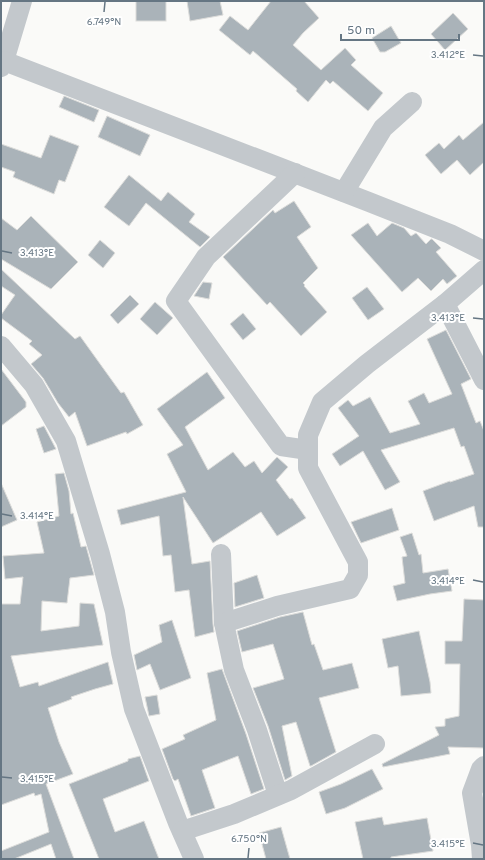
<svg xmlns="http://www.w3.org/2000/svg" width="485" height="860" viewBox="0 0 485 860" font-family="Overpass,sans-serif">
  <rect width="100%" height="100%" fill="#fafaf8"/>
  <g fill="#aab3b9" stroke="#dcdcda">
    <rect x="136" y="1" width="30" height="20"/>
    <path d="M 187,1 L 220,1 L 223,15 L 190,21 Z"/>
    <path d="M 271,1 L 304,1 L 319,18 L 303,33 L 293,45 L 321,70 L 345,48 L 356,60 L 351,65 L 383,93 L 368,111 L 333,81 L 330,84 L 326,80 L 308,102 L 296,91 L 297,89 L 282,76 L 253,51 L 250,55 L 219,30 L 230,16 L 248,30 Z"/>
    <path d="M 453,13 L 468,29 L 445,50 L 431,34 Z"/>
    <path d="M 391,26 L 401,43 L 385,52 L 380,52 L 372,38 Z"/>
    <path d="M 64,96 L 99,110 L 94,122 L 59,107 Z"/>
    <path d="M 107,116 L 150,135 L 140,156 L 98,137 Z"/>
    <path d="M 484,122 L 484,162 L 470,175 L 457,160 L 441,174 L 425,155 L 439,143 L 444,149 L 459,135 L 463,140 Z"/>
    <path d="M 50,135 L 79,146 L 65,182 L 59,180 L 54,194 L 13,177 L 15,172 L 1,167 L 1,144 L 41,158 Z"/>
    <path d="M 129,175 L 161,201 L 168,192 L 195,214 L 189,222 L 210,237 L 200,247 L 146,203 L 129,226 L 104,207 Z"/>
    <path d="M 294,201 L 311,227 L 297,237 L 318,268 L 303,283 L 305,285 L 304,286 L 327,312 L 301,336 L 270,302 L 267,305 L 223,257 L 273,210 L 275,213 Z"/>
    <path d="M 31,216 L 78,262 L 51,289 L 1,259 L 1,218 L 17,230 Z"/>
    <path d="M 368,223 L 377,236 L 392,223 L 404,228 L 411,236 L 416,233 L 426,244 L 431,239 L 432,239 L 441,248 L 436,252 L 457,276 L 447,284 L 443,279 L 431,291 L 418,278 L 402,292 L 351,235 Z"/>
    <path d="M 100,240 L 115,253 L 103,268 L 88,255 Z"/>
    <path d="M 1,269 L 75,339 L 80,336 L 121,393 L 124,392 L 143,425 L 127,434 L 126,432 L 87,446 L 75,412 L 69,417 L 58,403 L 43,378 L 31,364 L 42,355 L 29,344 L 32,341 L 1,318 L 1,315 L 15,295 L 1,286 Z"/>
    <path d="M 203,282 L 212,283 L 209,299 L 194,296 Z"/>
    <path d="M 367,287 L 384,309 L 368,320 L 352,298 Z"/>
    <path d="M 130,295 L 139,304 L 118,324 L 110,315 Z"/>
    <path d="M 155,302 L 173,318 L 157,335 L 140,319 Z"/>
    <path d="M 243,313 L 256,329 L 243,340 L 230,324 Z"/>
    <path d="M 446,330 L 471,379 L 461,384 L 476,423 L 480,421 L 484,431 L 484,527 L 478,527 L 474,506 L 434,521 L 423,491 L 450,481 L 450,482 L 474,474 L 464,446 L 461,447 L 454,428 L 381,450 L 400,482 L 385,490 L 363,451 L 340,466 L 332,454 L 359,436 L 338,408 L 348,400 L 353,406 L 370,397 L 390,433 L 420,424 L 408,401 L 424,393 L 429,403 L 452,394 L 427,339 Z"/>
    <path d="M 1,369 L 26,402 L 26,407 L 1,426 Z"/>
    <path d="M 207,372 L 225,398 L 185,427 L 208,470 L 233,452 L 245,467 L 254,461 L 262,473 L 277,457 L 288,467 L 276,480 L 290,499 L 292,498 L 306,518 L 277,536 L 261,512 L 213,543 L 183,497 L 192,564 L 210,561 L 213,624 L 214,632 L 195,637 L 189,590 L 175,592 L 171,555 L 163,556 L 159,516 L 121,525 L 117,510 L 186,492 L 167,454 L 183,445 L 157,409 Z"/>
    <path d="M 44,426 L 56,449 L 44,453 L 36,429 Z"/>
    <path d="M 64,473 L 69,491 L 71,514 L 73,513 L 81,547 L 86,546 L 94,575 L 70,578 L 67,603 L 42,601 L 41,631 L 79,626 L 80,603 L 94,604 L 103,645 L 11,656 L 20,687 L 38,682 L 39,686 L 108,662 L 113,684 L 95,689 L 71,697 L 72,699 L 48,708 L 59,742 L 73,774 L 46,784 L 74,859 L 56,859 L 51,844 L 14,859 L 1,859 L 1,851 L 49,832 L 41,794 L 35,796 L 34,793 L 1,805 L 1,604 L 20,604 L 23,577 L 5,579 L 3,556 L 44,553 L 37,522 L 59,516 L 55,474 Z"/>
    <path d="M 1,483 L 17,520 L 1,527 Z"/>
    <path d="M 392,508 L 399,530 L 361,543 L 351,522 Z"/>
    <path d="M 412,533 L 419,555 L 421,554 L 423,573 L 448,569 L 452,591 L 430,594 L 397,601 L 393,586 L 405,583 L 402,557 L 407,556 L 400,537 Z"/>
    <path d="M 257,575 L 264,598 L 235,607 L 234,583 Z"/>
    <path d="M 464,599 L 484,600 L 484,748 L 448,747 L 450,754 L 383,767 L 382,764 L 439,735 L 435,727 L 445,726 L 445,719 L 459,716 L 460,664 L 445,664 L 445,641 L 462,641 Z"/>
    <path d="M 303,612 L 312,645 L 314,644 L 323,670 L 352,663 L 359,688 L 319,698 L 336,752 L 311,766 L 310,766 L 296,722 L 282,726 L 292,776 L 285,780 L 268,726 L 253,688 L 284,679 L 273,644 L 242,652 L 237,631 L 280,617 Z"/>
    <path d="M 172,620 L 191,678 L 160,690 L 150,664 L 137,670 L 134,655 L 162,642 L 159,625 Z"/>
    <path d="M 419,631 L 430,682 L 431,693 L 401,696 L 398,666 L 388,668 L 382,639 Z"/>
    <path d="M 222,669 L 246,734 L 264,789 L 251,794 L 238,756 L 202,770 L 215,808 L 191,816 L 178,779 L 175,781 L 173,779 L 162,749 L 185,739 L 183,735 L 216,720 L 207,673 Z"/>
    <path d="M 157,695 L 160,714 L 149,716 L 145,697 Z"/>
    <path d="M 140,756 L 149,781 L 103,799 L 115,832 L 144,821 L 159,859 L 99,859 L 69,784 L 128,761 L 128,759 Z"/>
    <path d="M 372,769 L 383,789 L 345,808 L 326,814 L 319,792 L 341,784 Z"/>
    <path d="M 382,817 L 384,825 L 427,818 L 433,851 L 391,857 L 391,859 L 363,859 L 355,822 Z"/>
    <path d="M 281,827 L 290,859 L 266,859 L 259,833 Z"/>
  </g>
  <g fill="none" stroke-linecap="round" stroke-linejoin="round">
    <g stroke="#c3c8cc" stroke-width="20">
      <path d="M 4,61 L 22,1"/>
      <path d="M 1,67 L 4,61 L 369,202 L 450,234 L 484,251"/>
      <path d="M 295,173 L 206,257 L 176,301 L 281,446 L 308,450"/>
      <path d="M 344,192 L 383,128 L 412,102"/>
      <path d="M 445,304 L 484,380"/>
      <path d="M 1,346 L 34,385 L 66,441 L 100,554 L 115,612 L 121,652 L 134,709 L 178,823 L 194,859"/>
      <path d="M 221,554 L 224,623 L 234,670 L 257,730 L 278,795"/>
      <path d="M 224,623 L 277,606 L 350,589 L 358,575 L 358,562 L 308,468 L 308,435 L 322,402 L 367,364 L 445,304 L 484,270"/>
      <path d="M 182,831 L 234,814 L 291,790 L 375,744"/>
      <path d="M 482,859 L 481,845 L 472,793 L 481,769 L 484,766"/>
    </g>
  </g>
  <path fill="none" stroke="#657683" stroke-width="1.5" d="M 104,12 L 105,2M 473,55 L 483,56M 2,251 L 12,253M 473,318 L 483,319M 2,514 L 12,516M 473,580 L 483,582M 2,777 L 12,778M 473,843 L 483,845M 248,858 L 249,848"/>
  <g font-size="10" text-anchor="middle" fill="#657683" stroke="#fff" stroke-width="4" stroke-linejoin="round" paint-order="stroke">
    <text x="104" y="25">6.749°N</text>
    <text x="448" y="58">3.412°E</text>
    <text x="37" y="256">3.413°E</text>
    <text x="448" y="321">3.413°E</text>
    <text x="37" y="519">3.414°E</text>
    <text x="448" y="584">3.414°E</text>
    <text x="37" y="782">3.415°E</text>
    <text x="249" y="842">6.750°N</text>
    <text x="448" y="847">3.415°E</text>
  </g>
  <rect width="485" height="860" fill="none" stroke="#657683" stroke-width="4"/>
  <path d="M341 34v6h118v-6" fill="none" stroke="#657683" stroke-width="2"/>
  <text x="347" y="34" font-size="12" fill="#657683" stroke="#ffffff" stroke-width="3" paint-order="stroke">50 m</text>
</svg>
